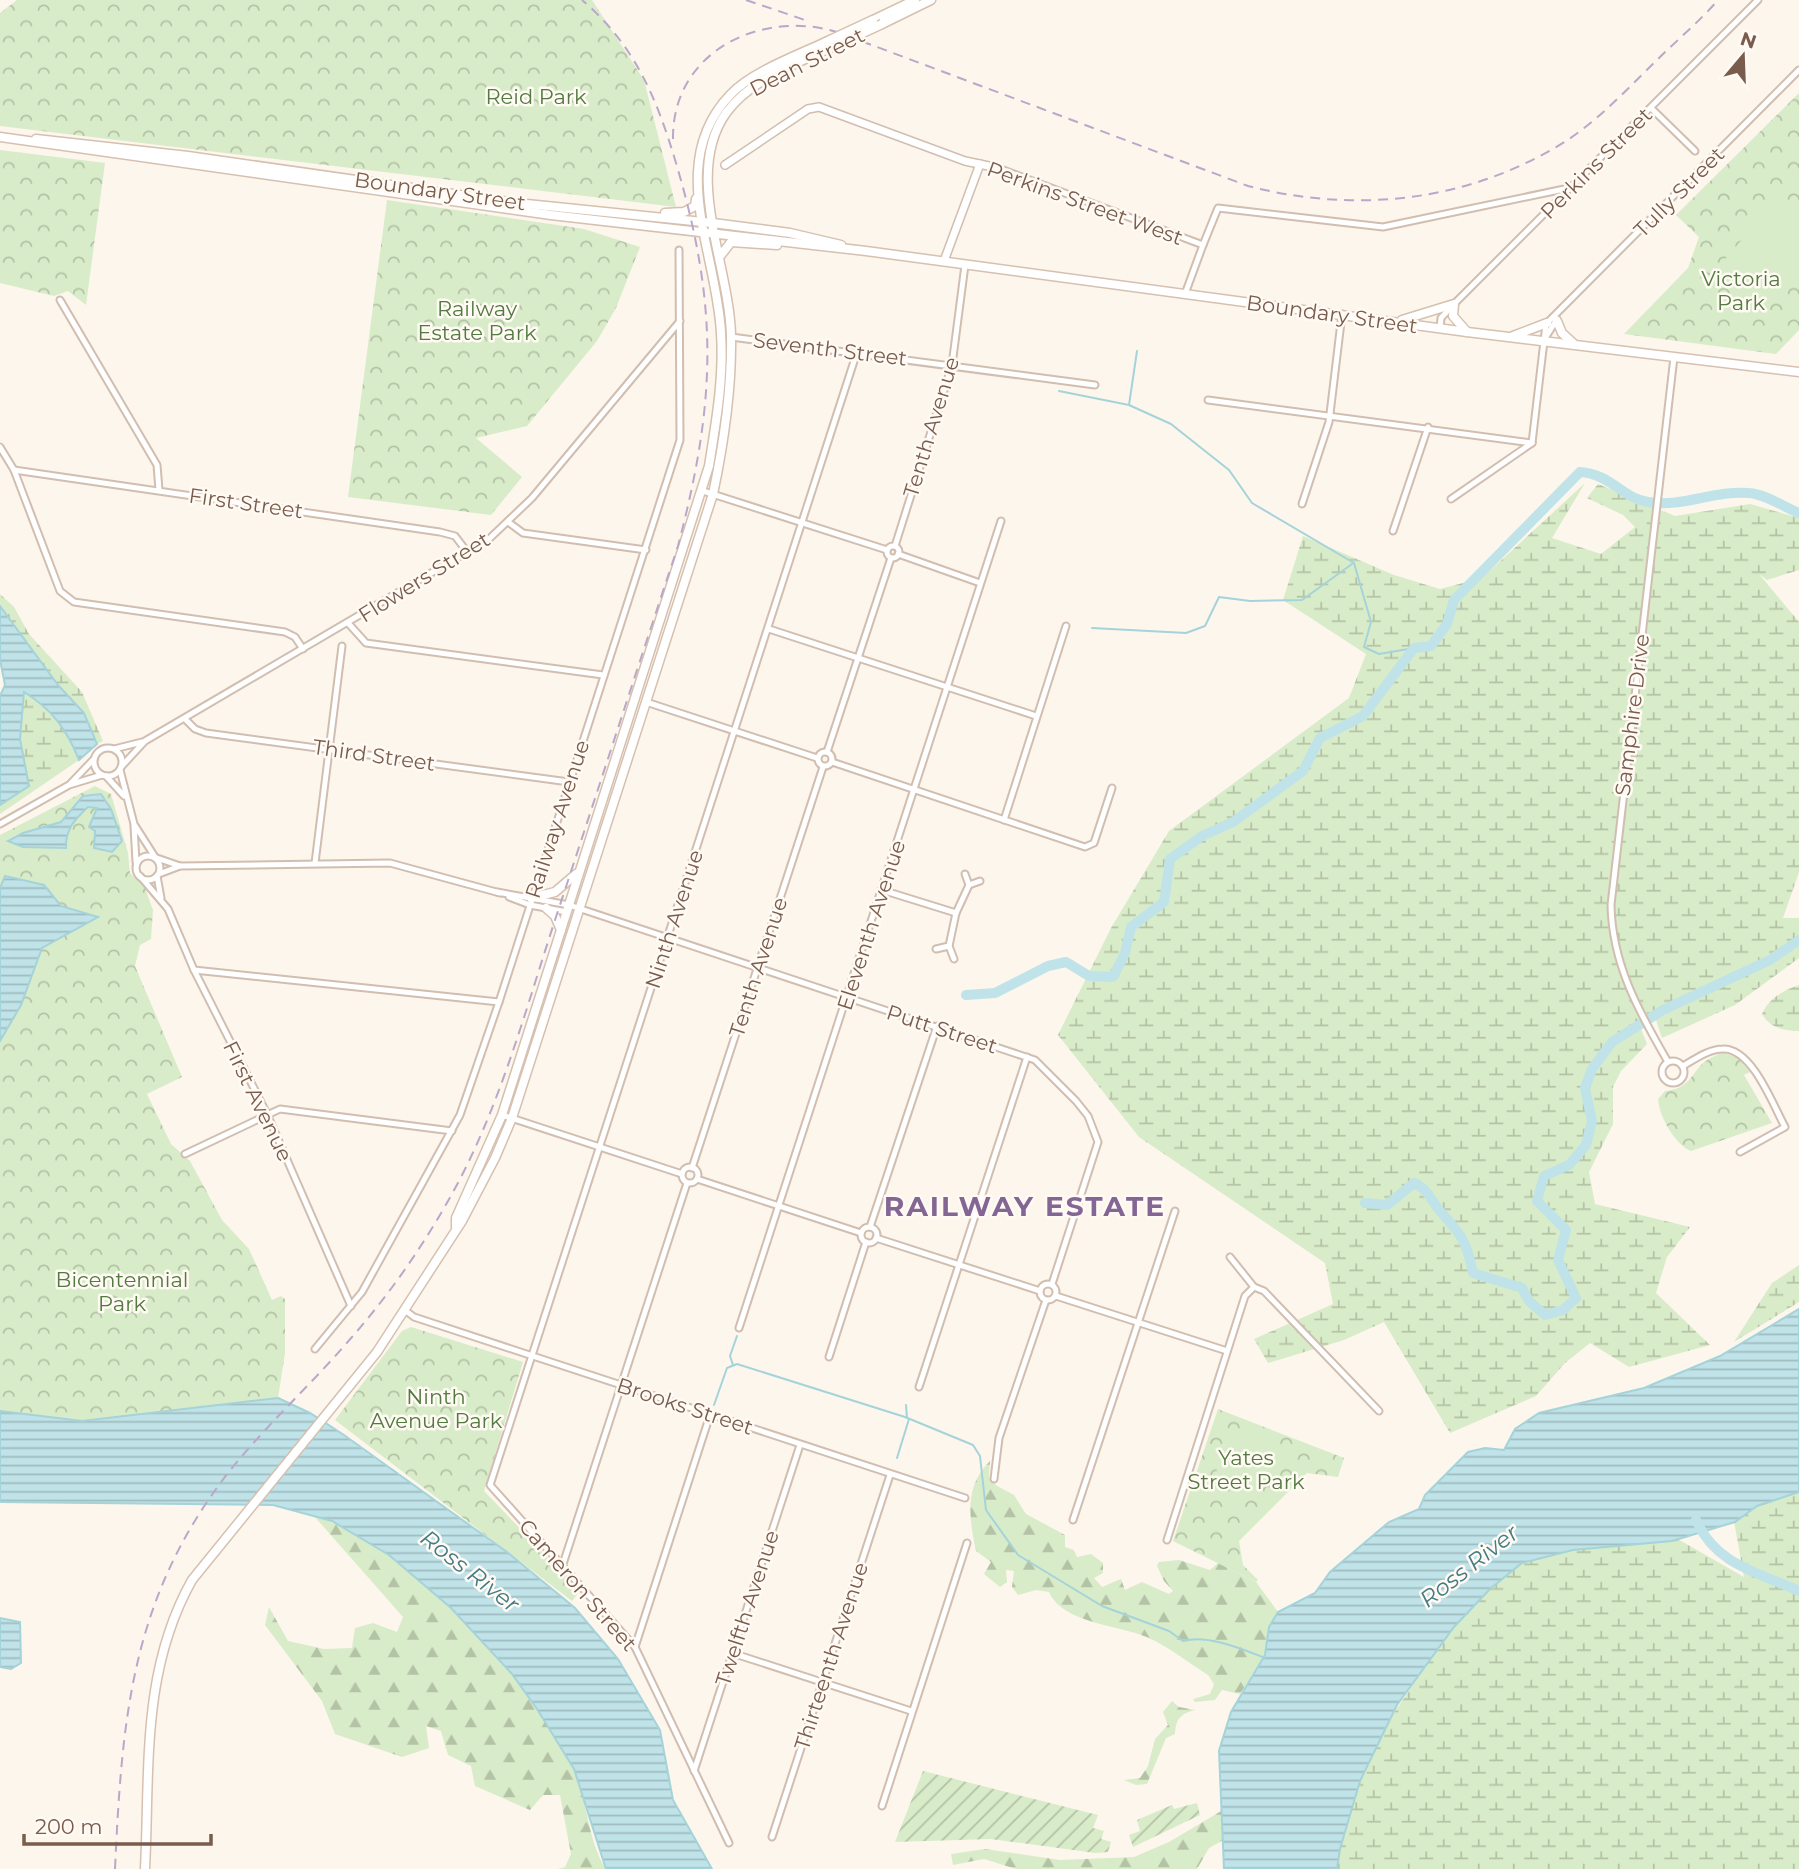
<svg xmlns="http://www.w3.org/2000/svg" width="1799" height="1869" viewBox="0 0 1799 1869" font-family="Montserrat,sans-serif">
  <defs>
    <pattern id="forest-firs" width="22" height="20" patternUnits="userSpaceOnUse" patternTransform="scale(1.75)"><rect width="22" height="20" fill="#d8ecc9"/><path d="M5 1l3.5 6h-7zM16 11l3.5 6h-7z" fill="#b4c2a5"/></pattern>
    <pattern id="wetland-marsh" width="20" height="14" patternUnits="userSpaceOnUse" patternTransform="scale(1.75)"><rect width="20" height="14" fill="#d8ecc9"/><path d="M1 5h8M5 5V1M11 12h8M15 12V8" fill="none" stroke="#b4c2a5"/></pattern>
    <pattern id="park-crowns" width="20" height="18" patternUnits="userSpaceOnUse" patternTransform="scale(1.75)"><rect width="20" height="18" fill="#d8ecc9"/><path d="M2 6a3 3 0 1 1 6 0M12 15a3 3 0 1 1 6 0" fill="none" stroke="#b4c2a5"/></pattern>
    <pattern id="garden-furrows" width="10" height="10" patternUnits="userSpaceOnUse" patternTransform="scale(1.75)"><rect width="10" height="10" fill="#d8ecc9"/><path d="M-1 1l2-2M0 10L10 0M9 11l2-2" fill="none" stroke="#b4c2a5"/></pattern>
    <pattern id="water-rules" width="6" height="5" patternUnits="userSpaceOnUse" patternTransform="scale(1.75)"><rect width="6" height="5" fill="#bfe3e8"/><path d="M0 2.5h6" fill="none" stroke="#a0bbbe"/></pattern>
  </defs>
  <rect width="100%" height="100%" fill="#fdf6ec"/>
  <g fill="url(#forest-firs)">
    <path d="M 990,1461 L 989,1477 L 997,1486 L 1014,1495 L 1026,1514 L 1065,1535 L 1065,1547 L 1074,1550 L 1077,1557 L 1091,1554 L 1103,1563 L 1103,1573 L 1094,1578 L 1102,1587 L 1121,1579 L 1125,1590 L 1142,1582 L 1169,1594 L 1173,1591 L 1164,1581 L 1157,1566 L 1159,1562 L 1179,1560 L 1210,1570 L 1218,1563 L 1256,1582 L 1278,1612 L 1269,1627 L 1265,1655 L 1240,1694 L 1222,1690 L 1215,1700 L 1195,1702 L 1193,1699 L 1210,1694 L 1214,1684 L 1208,1675 C 1189,1663 1169,1647 1149,1638 C 1121,1625 1063,1624 1049,1592 L 1036,1590 L 1018,1595 L 1012,1587 L 1014,1571 L 1006,1570 L 1007,1582 L 1000,1587 L 984,1574 L 991,1562 L 976,1551 C 969,1518 964,1486 990,1461 Z"/>
    <path d="M 314,1516 C 406,1542 533,1683 573,1768 C 587,1797 588,1843 606,1869 L 558,1869 L 565,1867 L 571,1854 L 560,1795 L 543,1795 L 530,1810 L 475,1786 L 471,1766 L 448,1755 L 441,1731 L 426,1726 L 429,1748 L 402,1757 L 335,1734 L 322,1701 L 265,1625 L 269,1607 L 288,1641 L 324,1649 L 352,1648 L 355,1628 L 373,1623 L 397,1632 L 403,1617 Z"/>
    <path d="M 1172,1701 L 1179,1707 L 1195,1710 C 1180,1714 1176,1719 1175,1734 L 1166,1738 L 1147,1784 L 1136,1785 L 1124,1780 L 1140,1778 L 1148,1766 L 1155,1739 L 1168,1725 L 1163,1712 Z"/>
    <path d="M 1223,1810 L 1225,1839 L 1209,1848 L 1197,1869 L 1016,1869 L 984,1859 L 953,1865 L 951,1854 L 985,1849 L 1060,1860 L 1134,1857 L 1169,1842 Z"/>
  </g>
  <g fill="url(#wetland-marsh)">
    <path d="M 1585,483 L 1552,538 L 1601,554 L 1635,527 L 1623,515 L 1587,498 L 1598,484 L 1675,516 L 1750,504 L 1799,518 L 1799,570 L 1767,580 L 1759,574 L 1799,622 L 1799,872 L 1783,918 L 1799,918 L 1799,958 L 1735,1005 L 1662,1038 L 1656,1020 L 1641,1029 L 1647,1044 L 1621,1071 L 1613,1087 L 1613,1124 L 1589,1172 L 1595,1204 L 1690,1227 L 1667,1257 L 1656,1293 L 1710,1345 L 1629,1367 L 1590,1343 L 1565,1363 L 1536,1396 L 1450,1433 L 1384,1322 L 1344,1340 L 1268,1363 L 1254,1339 L 1333,1304 L 1325,1263 L 1139,1137 L 1058,1035 L 1111,928 L 1169,831 L 1349,698 L 1366,654 L 1283,600 L 1303,536 L 1394,575 L 1440,589 L 1482,578 Z"/>
    <path d="M 0,594 L 14,607 L 29,634 L 82,692 L 103,741 L 97,744 L 84,713 L 58,685 L 0,606 Z"/>
    <path d="M 24,691 C 52,710 67,729 79,760 L 0,814 L 0,805 L 29,786 L 20,739 Z"/>
    <path d="M 1799,985 L 1799,1031 C 1784,1031 1770,1028 1762,1014 C 1768,999 1784,990 1799,985 Z"/>
    <path d="M 1799,1265 L 1799,1302 L 1734,1342 L 1772,1283 Z"/>
    <path d="M 1799,1476 L 1799,1869 L 1331,1869 L 1342,1792 L 1479,1584 L 1579,1532 L 1662,1530 L 1744,1577 L 1730,1499 Z"/>
  </g>
  <g fill="url(#park-crowns)">
    <path d="M 17,0 L 592,0 L 644,80 L 676,207 L 0,126 L 0,13 Z"/>
    <path d="M 1799,93 L 1799,330 L 1776,354 L 1624,334 L 1688,268 L 1699,237 L 1676,215 Z"/>
    <path d="M 0,150 L 105,163 L 86,305 L 68,291 L 54,296 L 0,283 Z"/>
    <path d="M 387,200 L 584,229 L 640,247 L 616,308 L 597,341 L 527,426 L 476,438 L 522,477 L 491,515 L 348,497 Z"/>
    <path d="M 95,786 L 111,794 L 128,853 L 130,873 L 145,888 L 153,910 L 151,939 L 140,945 L 135,966 L 182,1077 L 147,1094 L 171,1144 L 190,1161 L 222,1220 L 249,1249 L 272,1300 L 281,1296 L 285,1299 L 285,1353 L 278,1398 L 82,1421 L 0,1411 L 0,835 Z"/>
    <path d="M 1723,1053 L 1737,1057 L 1750,1072 L 1744,1075 L 1772,1123 L 1691,1151 C 1674,1144 1659,1115 1658,1099 L 1665,1091 C 1699,1088 1687,1063 1723,1053 Z"/>
    <path d="M 411,1327 L 523,1362 L 484,1491 L 580,1591 L 572,1601 L 335,1420 L 402,1331 Z"/>
    <path d="M 1218,1409 L 1344,1458 L 1338,1477 L 1307,1473 L 1239,1541 L 1243,1565 L 1258,1580 L 1256,1582 L 1173,1541 Z"/>
  </g>
  <g fill="url(#garden-furrows)">
    <path d="M 923,1771 L 1098,1815 L 1093,1828 L 1104,1831 L 1101,1839 L 1111,1842 L 1108,1852 L 1095,1853 L 991,1839 L 895,1842 Z"/>
    <path d="M 1197,1803 L 1200,1815 L 1133,1847 L 1129,1835 L 1140,1831 L 1137,1820 L 1172,1805 L 1174,1809 Z"/>
  </g>
  <g fill="#d8ecc9">
    <path d="M 1780,196 L 1799,213 L 1799,271 L 1765,309 L 1718,267 Z"/>
    <circle cx="1246" cy="1464" r="30"/>
  </g>
  <g fill="url(#water-rules)" stroke="#a5d3da" stroke-width="2">
    <path d="M 0,606 L 58,685 L 84,713 L 97,744 L 79,760 C 67,730 52,709 24,692 L 20,739 L 29,786 L 0,805 L 0,696 L 5,685 L 0,660 Z"/>
    <path d="M 101,794 L 111,809 L 122,841 L 112,852 L 94,848 L 95,831 L 89,827 L 97,808 L 88,807 C 75,819 65,830 66,848 L 23,847 L 8,841 L 23,833 L 61,822 L 83,796 Z"/>
    <path d="M 5,876 L 44,885 L 61,906 L 98,917 L 42,948 L 21,1005 L 0,1041 L 0,888 Z"/>
    <path d="M 1799,1309 L 1799,1492 L 1757,1506 L 1735,1522 L 1672,1541 L 1573,1550 L 1522,1563 L 1490,1589 L 1454,1627 L 1397,1705 L 1360,1781 L 1340,1849 L 1337,1869 L 1224,1869 L 1219,1751 L 1231,1712 L 1265,1655 L 1269,1627 L 1278,1612 L 1315,1593 L 1330,1572 L 1389,1522 L 1419,1509 L 1425,1495 L 1468,1452 L 1485,1448 L 1504,1450 L 1515,1429 L 1539,1413 L 1644,1388 L 1720,1356 Z"/>
    <path d="M 278,1398 L 310,1413 L 344,1435 L 507,1552 L 575,1608 L 618,1659 L 660,1730 L 673,1800 L 712,1869 L 606,1869 L 574,1769 L 537,1709 L 512,1674 L 451,1608 L 389,1555 L 332,1521 L 273,1505 L 0,1502 L 0,1411 L 82,1421 Z"/>
    <path d="M 0,1618 L 20,1622 L 21,1663 L 11,1669 L 0,1667 Z"/>
  </g>
  <g fill="none" stroke-linecap="round" stroke-linejoin="round">
    <g stroke="#a5d3da" stroke-width="2">
      <path d="M 1059,391 L 1129,405 L 1171,424 L 1229,470 L 1252,503 L 1354,563 L 1371,622 L 1364,647 L 1379,654 L 1414,648"/>
      <path d="M 1129,405 L 1137,351"/>
      <path d="M 1092,628 L 1186,633 L 1205,626 L 1219,597 L 1250,601 L 1302,600 L 1352,564"/>
      <path d="M 733,1365 L 730,1356 L 737,1336"/>
      <path d="M 714,1405 L 727,1368 L 737,1364 L 905,1417 L 973,1445 L 980,1456 L 986,1510 L 1018,1555 L 1102,1606 L 1169,1631 L 1183,1641 C 1207,1634 1242,1649 1265,1658"/>
      <path d="M 906,1405 L 907,1418"/>
      <path d="M 897,1458 L 909,1419"/>
    </g>
    <g stroke="#bfe3e8" stroke-width="10">
      <path d="M 966,995 L 995,993 L 1048,966 L 1066,962 L 1089,976 L 1113,977 L 1125,953 L 1131,927 L 1164,902 L 1170,859 L 1202,836 L 1233,822 L 1303,771 L 1320,738 L 1363,716 L 1414,648 L 1431,646 L 1447,624 L 1454,600 L 1580,472 C 1611,474 1622,498 1648,502 C 1682,508 1714,490 1749,493 C 1765,494 1784,507 1799,513"/>
      <path d="M 1365,1203 L 1387,1205 L 1414,1183 C 1427,1188 1431,1200 1440,1211 C 1461,1235 1466,1239 1473,1273 L 1522,1288 L 1529,1301 L 1545,1315 L 1563,1310 L 1576,1298 L 1558,1260 L 1566,1230 L 1537,1201 L 1544,1176 L 1569,1165 L 1586,1145 L 1592,1121 L 1585,1088 L 1592,1069 L 1612,1042 L 1663,1010 L 1770,960 L 1799,940"/>
      <path d="M 1696,1520 C 1716,1565 1757,1572 1799,1591"/>
    </g>
    <defs>
      <g id="minor">
        <path d="M 1651,108 L 1695,151"/>
        <path d="M 998,168 L 1203,245 L 1218,208 L 1383,227 L 1569,188"/>
        <path d="M 1185,294 L 1203,245"/>
        <path d="M 60,300 L 157,465 L 159,490"/>
        <path d="M 1440,328 L 1441,318 L 1454,304 L 1758,0"/>
        <path d="M 731,337 L 1095,385"/>
        <path d="M 1544,340 L 1557,319"/>
        <path d="M 1208,400 L 1532,443"/>
        <path d="M 1532,443 L 1546,324 L 1799,70"/>
        <path d="M 0,447 L 14,470 L 60,591 L 74,602 L 285,632 L 295,637 L 303,649"/>
        <path d="M 14,470 L 440,532 L 455,536 L 468,553"/>
        <path d="M 703,491 L 887,550"/>
        <path d="M 1451,499 L 1532,443"/>
        <path d="M 1302,504 L 1329,422 L 1342,314"/>
        <path d="M 508,522 L 523,533 L 646,550"/>
        <path d="M 1393,531 L 1428,427"/>
        <circle cx="893" cy="552" r="6"/>
        <path d="M 895,546 L 952,365 L 965,265"/>
        <path d="M 898,554 L 980,583"/>
        <path d="M 348,623 L 366,643 L 603,675"/>
        <path d="M 769,629 L 1036,716"/>
        <path d="M 646,702 L 817,758"/>
        <path d="M 185,719 L 195,729 L 206,733 L 569,782"/>
        <circle cx="108" cy="762" r="14"/>
        <path d="M 114,749 L 142,742"/>
        <circle cx="825" cy="759" r="7"/>
        <path d="M 827,752 L 891,558"/>
        <path d="M 832,762 L 1085,847 L 1094,843 L 1112,788"/>
        <path d="M 121,767 L 145,741 L 489,539 L 532,498 L 680,321"/>
        <path d="M 120,770 L 134,824 L 155,857"/>
        <path d="M 106,776 L 124,796"/>
        <path d="M 71,783 L 93,760"/>
        <path d="M 1004,820 L 1066,626"/>
        <path d="M 0,824 L 69,785 L 102,775"/>
        <path d="M 134,826 L 136,862"/>
        <circle cx="148" cy="868" r="12"/>
        <path d="M 157,858 L 180,866"/>
        <path d="M 315,863 L 342,646"/>
        <path d="M 159,874 L 180,866 L 390,863 L 500,893"/>
        <path d="M 140,876 L 168,909 L 194,970 L 267,1114 L 351,1306"/>
        <path d="M 157,876 L 161,898"/>
        <path d="M 969,885 L 980,881"/>
        <path d="M 882,890 L 956,913"/>
        <path d="M 497,892 L 569,905 L 1035,1060 L 1076,1101 L 1088,1116 L 1098,1142 L 1052,1284"/>
        <path d="M 509,897 L 530,905 L 567,912"/>
        <path d="M 949,946 L 954,959"/>
        <path d="M 936,949 L 949,946 L 956,913 L 969,885 L 965,874"/>
        <path d="M 194,970 L 499,1002"/>
        <circle cx="1673" cy="1072" r="11"/>
        <path d="M 1668,1062 C 1639,1012 1612,964 1611,905 L 1674,357"/>
        <path d="M 1683,1066 C 1695,1059 1709,1049 1723,1049 C 1752,1048 1773,1105 1785,1127 L 1740,1152"/>
        <path d="M 502,1115 L 682,1174"/>
        <path d="M 185,1154 L 280,1109 L 452,1131"/>
        <circle cx="690" cy="1175" r="8"/>
        <path d="M 692,1168 L 823,767"/>
        <path d="M 697,1179 L 861,1233"/>
        <path d="M 870,1227 L 937,1026"/>
        <circle cx="869" cy="1235" r="8"/>
        <path d="M 876,1238 L 1040,1291"/>
        <path d="M 1230,1257 L 1254,1287 L 1264,1291 L 1379,1411"/>
        <circle cx="1048" cy="1292" r="8"/>
        <path d="M 1056,1296 L 1227,1351"/>
        <path d="M 406,1311 L 414,1317 L 965,1498"/>
        <path d="M 739,1328 L 1001,521"/>
        <path d="M 315,1349 L 362,1292 L 460,1115 L 499,1002 L 680,440 L 679,250"/>
        <path d="M 829,1357 L 866,1242"/>
        <path d="M 919,1387 L 1027,1057"/>
        <path d="M 994,1479 L 999,1438 L 1046,1300"/>
        <path d="M 1073,1520 L 1175,1211"/>
        <path d="M 1167,1540 L 1245,1296 L 1254,1287"/>
        <path d="M 563,1564 L 687,1183"/>
        <path d="M 635,1647 L 710,1415"/>
        <path d="M 732,1653 L 911,1711"/>
        <path d="M 694,1771 L 800,1445"/>
        <path d="M 882,1806 L 967,1543"/>
        <path d="M 772,1837 L 890,1475"/>
        <path d="M 729,1843 L 635,1647 L 490,1485 L 857,352"/>
      </g>
      <g id="tertiary">
        <path d="M 725,165 L 808,109 L 819,107 L 965,161 L 998,168"/>
        <path d="M 944,261 L 980,164"/>
      </g>
      <g id="secondary">
        <path d="M 873,20 L 915,0"/>
        <path d="M 882,24 L 931,0"/>
        <path d="M 0,137 L 551,215 L 866,251 L 1467,332 L 1799,372"/>
        <path d="M 36,139 L 188,156 L 517,203 L 713,223 L 790,233 L 841,245"/>
        <path d="M 665,213 L 684,212 L 695,206 L 696,199"/>
        <path d="M 721,255 L 731,242 L 777,245"/>
        <path d="M 1402,320 L 1454,304 L 1453,316 L 1467,332"/>
        <path d="M 1557,321 L 1562,333 L 1574,344"/>
        <path d="M 1513,336 L 1547,323"/>
        <path d="M 531,898 L 555,892 L 576,874"/>
        <path d="M 546,908 L 555,916 L 561,930"/>
        <path d="M 456,1227 L 456,1218 L 502,1115 L 709,466 C 716,422 724,378 721,333 C 717,252 665,162 731,94 C 753,71 801,54 830,40"/>
        <path d="M 145,1869 C 150,1767 141,1671 192,1580 L 377,1352 L 462,1221 L 495,1158 L 512,1118 L 713,494 C 724,442 732,389 731,335 C 729,264 683,174 726,113 C 751,78 801,62 839,44"/>
      </g>
    </defs>
    <use href="#minor" stroke="#d1beb0" stroke-width="9"/>
    <use href="#tertiary" stroke="#d1beb0" stroke-width="10"/>
    <use href="#secondary" stroke="#d6c0b0" stroke-width="11"/>
    <use href="#minor" stroke="#fff" stroke-width="5"/>
    <use href="#tertiary" stroke="#fff" stroke-width="7"/>
    <use href="#secondary" stroke="#fff" stroke-width="8"/>
    <g stroke="#b9a8c9" stroke-width="2" stroke-dasharray="10 7" stroke-linecap="butt">
      <path d="M 746,0 L 805,20"/>
      <path d="M 673,139 C 672,51 762,9 837,32 L 1248,186 C 1357,214 1469,202 1566,141 C 1600,119 1628,88 1657,60 C 1677,40 1700,21 1718,0"/>
      <path d="M 115,1869 C 122,1718 131,1598 228,1473 C 266,1425 312,1384 352,1337 C 394,1289 430,1236 460,1179 C 503,1096 527,1005 556,917 C 597,793 637,669 678,546 C 716,401 719,308 676,163 C 657,99 635,45 582,0"/>
    </g>
    <defs>
      <g id="secondary-bridge">
        <path d="M 830,40 L 873,20"/>
        <path d="M 839,44 L 882,24"/>
      </g>
    </defs>
    <use href="#secondary-bridge" stroke="#d6c0b0" stroke-width="11" stroke-linecap="butt"/>
    <use href="#secondary-bridge" stroke="#fff" stroke-width="8"/>
  </g>
  <g text-anchor="middle" dominant-baseline="central" stroke-width="5" stroke-linejoin="round" paint-order="stroke">
    <g font-size="21" fill="#7a5c4d" stroke="#fffaf3">
      <text transform="translate(807 62) rotate(-27)">Dean Street</text>
      <text transform="translate(1596 163) rotate(-45)">Perkins Street</text>
      <text transform="translate(440 191) rotate(8)">Boundary Street</text>
      <text transform="translate(1679 192) rotate(-45)">Tully Street</text>
      <text transform="translate(1085 203) rotate(20)">Perkins Street West</text>
      <text transform="translate(1332 314) rotate(8)">Boundary Street</text>
      <text transform="translate(830 349) rotate(7)">Seventh Street</text>
      <text transform="translate(931 427) rotate(-73)">Tenth Avenue</text>
      <text transform="translate(246 503) rotate(8)">First Street</text>
      <text transform="translate(424 577) rotate(-32)">Flowers Street</text>
      <text transform="translate(1632 715) rotate(-83)">Samphire Drive</text>
      <text transform="translate(374 755) rotate(8)">Third Street</text>
      <text transform="translate(557 819) rotate(-72)">Railway Avenue</text>
      <text transform="translate(674 919) rotate(-72)">Ninth Avenue</text>
      <text transform="translate(871 925) rotate(-72)">Eleventh Avenue</text>
      <text transform="translate(758 967) rotate(-72)">Tenth Avenue</text>
      <text transform="translate(942 1029) rotate(18)">Putt Street</text>
      <text transform="translate(258 1101) rotate(64)">First Avenue</text>
      <text transform="translate(685 1406) rotate(18)">Brooks Street</text>
      <text transform="translate(578 1585) rotate(49)">Cameron Street</text>
      <text transform="translate(747 1608) rotate(-72)">Twelfth Avenue</text>
      <text transform="translate(831 1656) rotate(-72)">Thirteenth Avenue</text>
    </g>
    <g font-size="21" fill="#537a41" stroke="#fffaf3">
      <text x="536" y="96">Reid Park</text>
      <text x="1741" y="278">Victoria<tspan x="1741" dy="24">Park</tspan></text>
      <text x="477" y="308">Railway<tspan x="477" dy="24">Estate Park</tspan></text>
      <text x="122" y="1279">Bicentennial<tspan x="122" dy="24">Park</tspan></text>
      <text x="436" y="1396">Ninth<tspan x="436" dy="24">Avenue Park</tspan></text>
      <text x="1246" y="1457">Yates<tspan x="1246" dy="24">Street Park</tspan></text>
    </g>
    <g font-size="23" font-style="italic" fill="#437c86" stroke="#fffaf3">
      <text transform="translate(1469 1566) rotate(-38)">Ross River</text>
      <text transform="translate(470 1571) rotate(38)">Ross River</text>
    </g>
    <g font-size="28" font-weight="bold" letter-spacing="2" fill="#846695" stroke="#fffaf3">
      <text x="1025" y="1206">RAILWAY ESTATE</text>
    </g>
  </g>
  <g transform="translate(1743 56) rotate(19)" stroke="#fffaf3" stroke-width="5" paint-order="stroke">
  <path d="M0-5L12 26L0 18L-12 26Z" fill="#7a5c4d"/>
  <text y="-10" font-size="19" font-weight="bold" text-anchor="middle" fill="#7a5c4d">N</text>
  </g>
  <path d="M24 1834v10h187v-10" fill="none" stroke="#7a5c4d" stroke-width="3.5"/>
  <text x="35" y="1834" font-size="21" fill="#7a5c4d" stroke="#fffaf3" stroke-width="5" paint-order="stroke">200 m</text>
</svg>
